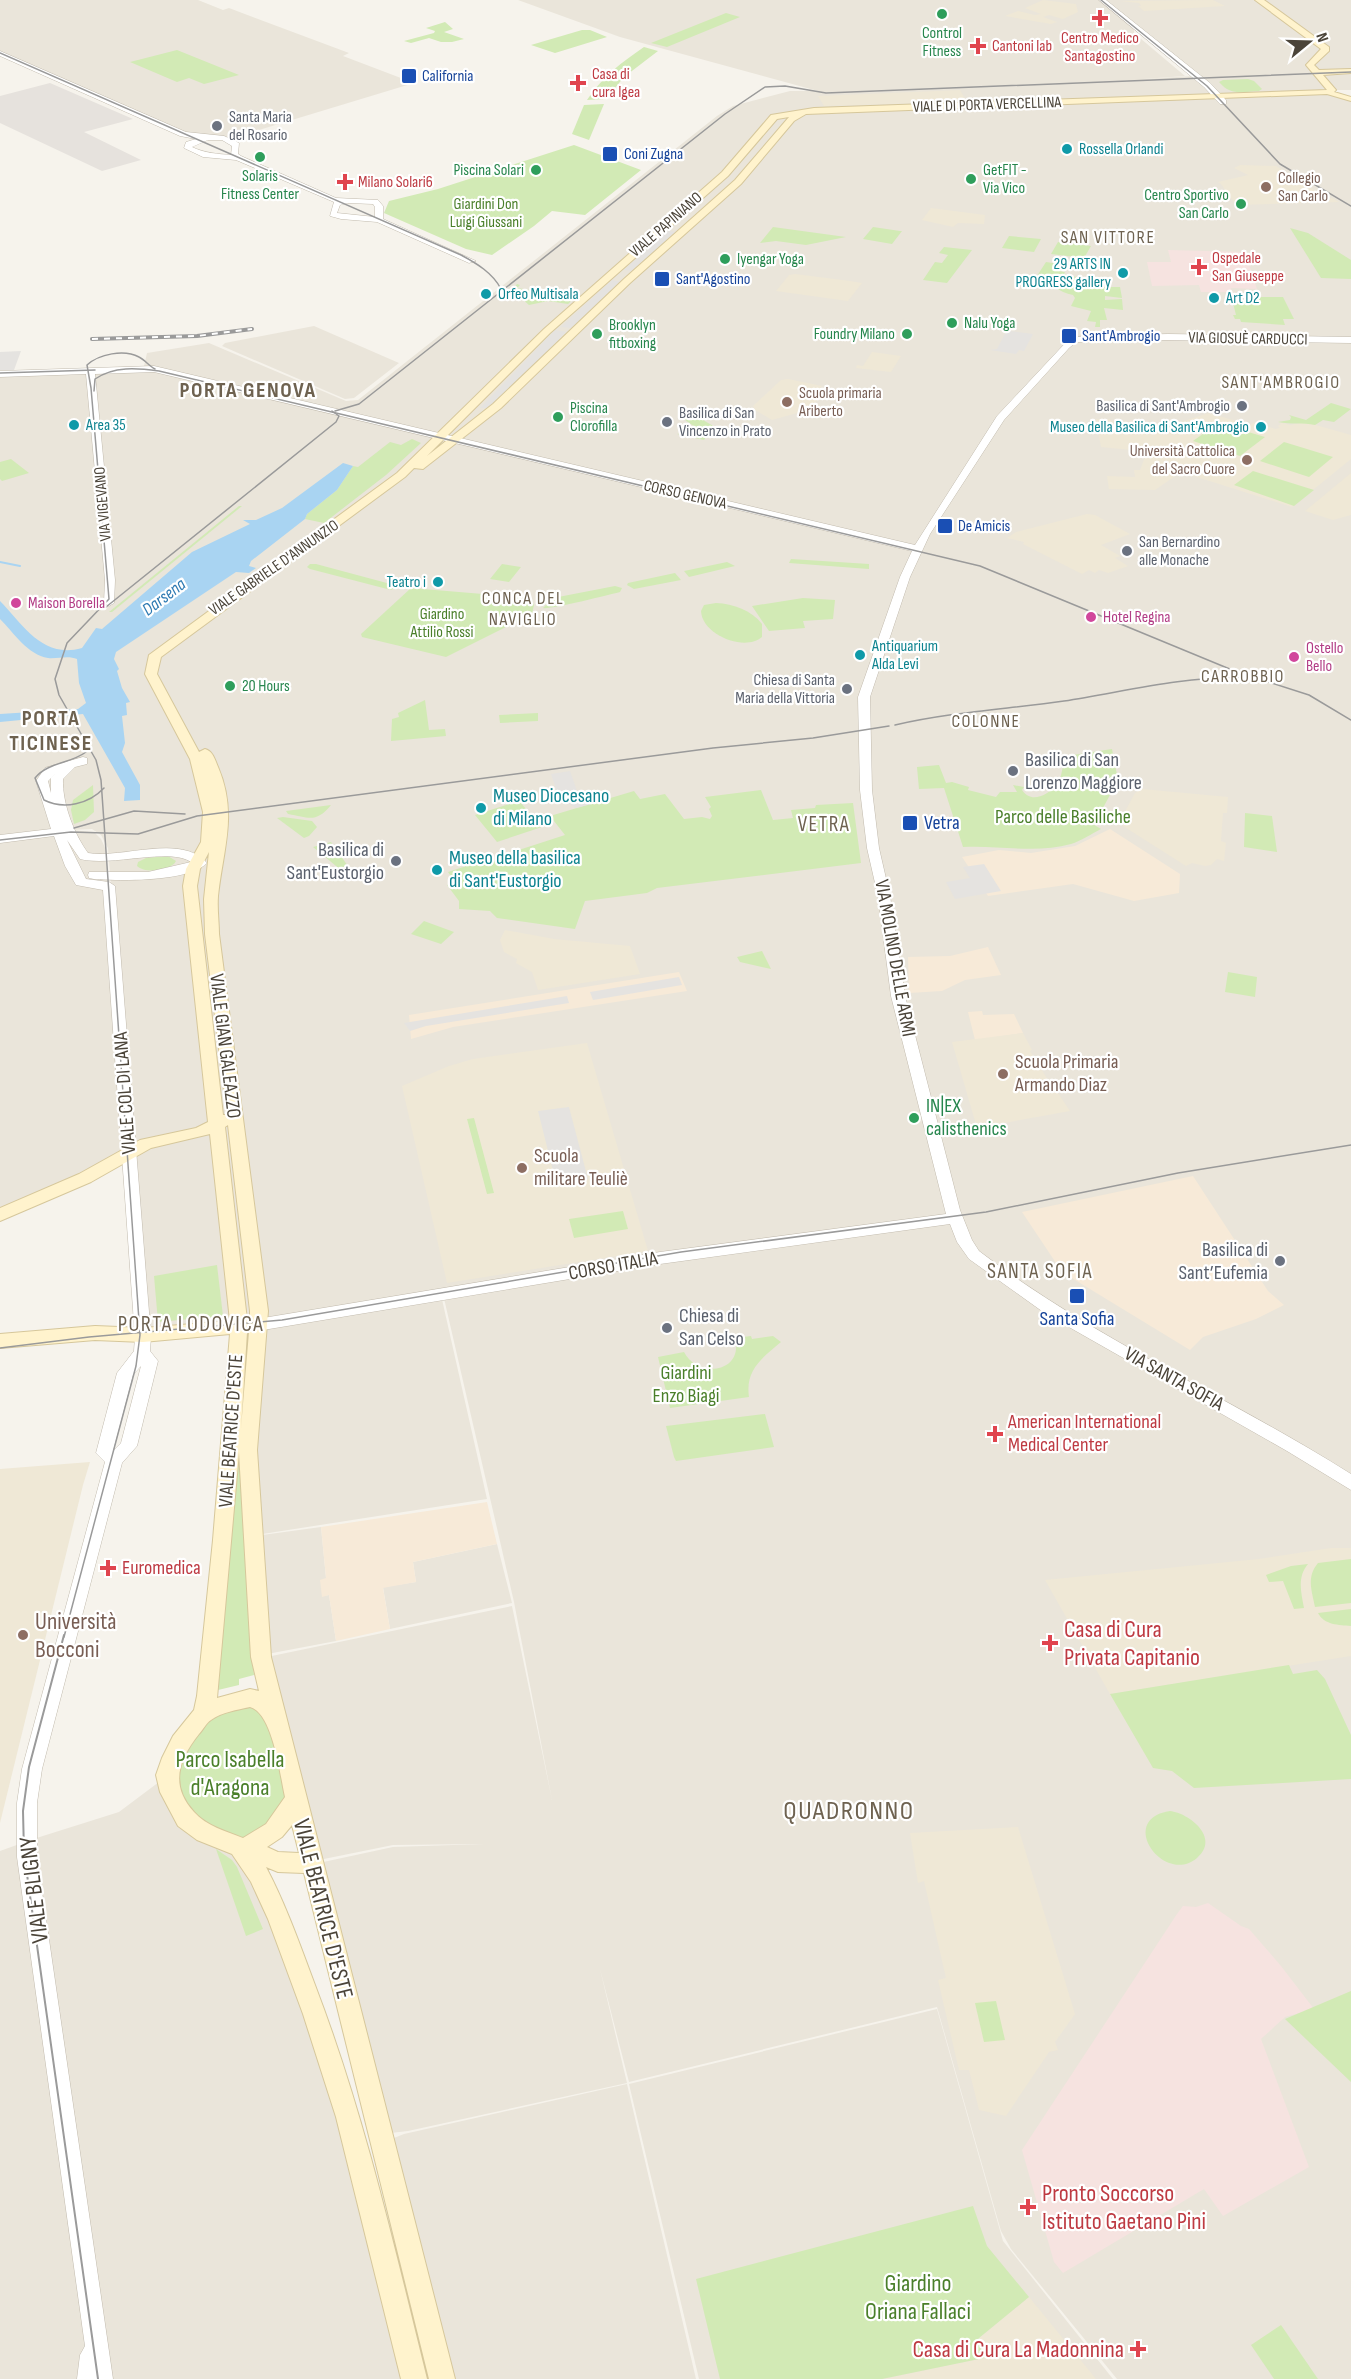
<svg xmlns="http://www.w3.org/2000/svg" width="1351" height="2379" viewBox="0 0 1351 2379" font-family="'Sofia Sans Condensed',sans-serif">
  <rect width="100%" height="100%" fill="#f6f3ec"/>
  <g fill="#eae5da" fill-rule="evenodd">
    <path d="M 0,0 L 198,0 L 223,10 L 229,8 L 349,53 L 343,56 L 414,83 L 239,136 L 197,140 L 0,53 Z"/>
    <path d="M 518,0 L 1351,0 L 1351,90 L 1329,90 L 1329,94 L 1333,96 L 1351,99 L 1351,2379 L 1117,2379 L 1011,2249 L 1001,2231 L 937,2007 L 629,2082 L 600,1969 L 627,2083 L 408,2131 L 382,2134 L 314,1864 L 393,1847 L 484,1844 L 393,1845 L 314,1861 L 262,1658 L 512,1606 L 552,1800 L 514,1602 L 443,1294 L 441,1295 L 487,1499 L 256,1535 L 258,1322 L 147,1332 L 108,848 L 101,835 L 92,829 L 69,830 L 94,832 L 101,839 L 106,850 L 127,1152 L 0,1214 L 0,373 L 144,366 L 147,353 L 209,343 L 346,401 L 358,400 L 717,116 L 733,106 L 790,91 L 818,91 L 620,37 ZM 1134,26 L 1194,76 L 1143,79 L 1185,76 L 1134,33 Z"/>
    <path d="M 314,326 L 399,363 L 354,398 L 345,399 L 222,346 L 225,343 Z"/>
    <path d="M 321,1527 L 326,1578 L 322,1596 L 329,1595 L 336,1641 L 262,1655 L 255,1536 Z"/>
    <path d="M 497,1544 L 512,1603 L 390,1629 L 383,1587 L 416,1582 L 413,1562 Z"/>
    <path d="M 167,1776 L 231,1843 L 300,1975 L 412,2374 L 400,2379 L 102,2379 L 27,1841 L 119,1812 Z"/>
    <path d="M 25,1842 L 99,2379 L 0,2379 L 0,1851 Z"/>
    <path d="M 937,2009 L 1003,2241 L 1113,2379 L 699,2379 L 629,2084 Z"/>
    <path d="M 627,2084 L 696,2379 L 445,2379 L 384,2142 L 404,2134 Z"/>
  </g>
  <g fill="#f7ead8">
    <path d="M 1110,829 L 1180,874 L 1179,893 L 1134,901 L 1073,884 L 988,896 L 962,857 L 999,850 L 1031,853 L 1075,846 Z"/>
    <path d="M 988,947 L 1001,975 L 965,980 L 942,991 L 909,993 L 908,957 L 950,956 Z"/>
    <path d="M 679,972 L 687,991 L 453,1027 L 411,1039 L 409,1015 Z"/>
    <path d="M 982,1011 L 983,1015 L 1014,1014 L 1023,1033 L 975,1040 L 968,1012 Z"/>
    <path d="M 1193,1176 L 1268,1291 L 1284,1305 L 1256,1319 L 1203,1337 L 1190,1350 L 1062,1272 L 1022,1212 Z"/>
    <path d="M 487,1502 L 497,1544 L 413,1562 L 416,1582 L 383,1588 L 390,1629 L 336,1641 L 329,1595 L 322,1597 L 320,1580 L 326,1578 L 321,1527 Z"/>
  </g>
  <path fill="#e6e2dd" d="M 50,83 L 133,119 L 84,132 L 141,160 L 102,171 L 0,123 L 0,96 Z"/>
  <g fill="#efe8d6">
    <path d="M 1043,0 L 1076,4 L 1078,12 L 1063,19 L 1049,15 L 1043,17 L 1057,22 L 1051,24 L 1005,16 L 1018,11 L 1035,15 L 1041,14 L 1025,8 Z"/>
    <path d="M 1213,0 L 1225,6 L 1144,11 L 1138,6 L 1141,6 L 1139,3 L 1121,1 Z"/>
    <path d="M 960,90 L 967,102 L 824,106 L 818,96 Z"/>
    <path d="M 1240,165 L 1276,166 L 1328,199 L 1332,198 L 1339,202 L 1236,205 L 1221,184 L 1218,182 L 1248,175 L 1234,168 Z"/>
    <path d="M 931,208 L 985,215 L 984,224 L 958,223 L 953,227 L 922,220 Z"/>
    <path d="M 795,274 L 850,281 L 862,283 L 848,301 L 776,291 L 789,275 Z"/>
    <path d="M 872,352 L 901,356 L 891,372 L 856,368 L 857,365 L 863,366 Z"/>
    <path d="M 788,379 L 822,386 L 814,394 L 820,397 L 808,410 L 772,420 L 755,410 L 753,406 L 781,380 Z"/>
    <path d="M 1209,413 L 1250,425 L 1255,422 L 1275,429 L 1280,428 L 1278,426 L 1281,424 L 1278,422 L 1290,425 L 1305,422 L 1351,435 L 1351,459 L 1292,507 L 1181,472 L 1155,490 L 1109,489 L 1107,476 L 1135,477 L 1134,470 L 1140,470 L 1145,457 L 1131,450 L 1101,447 L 1096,419 L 1110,419 L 1111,421 L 1174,424 Z"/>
    <path d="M 1351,473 L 1351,515 L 1333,520 L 1305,511 Z"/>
    <path d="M 1087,514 L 1095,515 L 1130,534 L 1101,545 L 1120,556 L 1115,558 L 1128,566 L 1108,573 L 1099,570 L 1095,573 L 1089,570 L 1082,574 L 1023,544 L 1024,542 L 1007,538 L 1016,532 Z"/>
    <path d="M 1142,789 L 1228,797 L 1227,813 L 1223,813 L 1221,841 L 1226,843 L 1224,861 L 1217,859 L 1211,865 L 1205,866 L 1192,863 L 1186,866 L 1123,826 L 1121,819 L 1135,793 Z"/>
    <path d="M 505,930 L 554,939 L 630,946 L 640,974 L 538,990 L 532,972 L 516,963 L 517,959 L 504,952 L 500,940 Z"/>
    <path d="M 1023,1033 L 1032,1050 L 1030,1051 L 1056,1093 L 1058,1093 L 1070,1111 L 977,1128 L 952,1042 Z"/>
    <path d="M 587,1043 L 648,1251 L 447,1283 L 402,1086 L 449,1066 L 473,1059 Z"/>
    <path d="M 90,1462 L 83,1485 L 0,1823 L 0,1469 Z"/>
    <path d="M 1331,1548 L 1351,1548 L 1351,1656 L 1110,1694 L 1045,1580 L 1259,1559 Z"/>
    <path d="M 1018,1827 L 1075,2014 L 1055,2042 L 1058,2050 L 1049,2052 L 1006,2116 L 979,2110 L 969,2070 L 959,2070 L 938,1980 L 946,1978 L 924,1881 L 918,1883 L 910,1833 Z"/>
    <path d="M 1029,2297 L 1096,2379 L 882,2379 L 983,2358 L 979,2338 Z"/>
  </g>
  <g fill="#f6e3e0">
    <path d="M 1168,250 L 1245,252 L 1257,289 L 1231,288 L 1232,292 L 1201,292 L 1199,285 L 1152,286 L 1147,262 L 1171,262 Z"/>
    <path d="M 1208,1903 L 1241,1926 L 1249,1929 L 1281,1966 L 1314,2009 L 1285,2017 L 1261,2039 L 1309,2167 L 1223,2216 L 1204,2189 L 1063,2273 L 1054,2262 L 1022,2150 L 1177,1914 L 1183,1906 L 1196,1907 Z"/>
  </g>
  <g fill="#d2eab5">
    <path d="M 726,13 L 740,17 L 667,47 L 651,43 Z"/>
    <path d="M 445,22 L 453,29 L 444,32 L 464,39 L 452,42 L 441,42 L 429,38 L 411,43 L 404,41 L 434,33 L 435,31 L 426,28 Z"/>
    <path d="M 582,30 L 590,30 L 607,37 L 555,53 L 531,45 Z"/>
    <path d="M 644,47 L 658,51 L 624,77 L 606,99 L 587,100 C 602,77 622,62 644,47 Z"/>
    <path d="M 177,50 L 239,75 L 204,84 L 189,78 L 177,82 L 130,62 Z"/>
    <path d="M 1248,79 L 1254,81 L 1262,89 L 1259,91 C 1242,92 1231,96 1219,82 L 1223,80 Z"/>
    <path d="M 604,104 L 589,140 L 572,134 L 584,105 Z"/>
    <path d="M 574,145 L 641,170 L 585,215 L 552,211 L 534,226 L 492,255 L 466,249 L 384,213 L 389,201 L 438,189 Z"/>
    <path d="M 773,227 L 846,237 L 806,245 L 776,241 L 760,243 Z"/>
    <path d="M 873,227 L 900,231 L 902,231 L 892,244 L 863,239 Z"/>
    <path d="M 1290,228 L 1308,233 L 1351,260 L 1351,279 L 1321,278 Z"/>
    <path d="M 1009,236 L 1041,239 L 1034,252 L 1002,248 Z"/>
    <path d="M 1058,242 L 1091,246 L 1084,258 L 1051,254 Z"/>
    <path d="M 944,247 L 972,250 L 947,283 L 923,280 L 935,262 L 942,263 L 948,255 L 939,253 Z"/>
    <path d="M 1046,262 L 1066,265 L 1058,271 L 1065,272 L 1064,274 L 1080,278 L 1101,279 L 1102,287 L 1120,287 L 1122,298 L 1105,296 L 1105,300 L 1122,299 L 1123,310 L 1104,308 L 1107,320 L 1100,320 L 1100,327 L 1095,327 L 1096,322 L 1087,321 L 1091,311 L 1071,306 L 1075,298 L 1073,295 C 1059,293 1049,281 1035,279 Z"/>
    <path d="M 517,284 L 520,285 L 517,288 L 575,297 L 568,304 L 548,301 L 529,305 L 512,290 Z"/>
    <path d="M 1258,297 L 1283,297 L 1294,319 L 1283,319 L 1285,325 L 1241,322 L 1240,319 L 1235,319 L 1233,315 L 1236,315 L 1233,303 L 1260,303 Z"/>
    <path d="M 1331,403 L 1351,409 L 1334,422 L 1323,420 L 1315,425 C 1303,422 1291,425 1278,422 L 1290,420 L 1291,417 L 1289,415 L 1306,420 Z"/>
    <path d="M 691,413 L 715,427 L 704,440 L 677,434 L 689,432 L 690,429 L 695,427 L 681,417 Z"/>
    <path d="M 1218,423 L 1265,437 L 1240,456 L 1193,441 Z"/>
    <path d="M 412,439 L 421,443 L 386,475 L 324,523 L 305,519 L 307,514 L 337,490 L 353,466 L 358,467 L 390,442 L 401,445 Z"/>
    <path d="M 1284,442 L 1333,457 L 1309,477 L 1260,461 Z"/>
    <path d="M 11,459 L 29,473 L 2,481 L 0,479 L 0,462 Z"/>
    <path d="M 1253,471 L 1314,490 L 1294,506 L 1234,485 Z"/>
    <path d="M 239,506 L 242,506 L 112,612 L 109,612 Z"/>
    <path d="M 791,559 L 869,564 L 869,569 L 789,563 Z"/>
    <path d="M 727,562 L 735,566 L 689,577 L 684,571 Z"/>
    <path d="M 310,564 L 316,564 L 398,586 L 391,590 L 310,569 L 307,567 Z"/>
    <path d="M 502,564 L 521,567 L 509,582 L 490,579 Z"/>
    <path d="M 675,573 L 681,580 L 634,589 L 627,585 L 628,583 Z"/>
    <path d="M 615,586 L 622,588 L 620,592 C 608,595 549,610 543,608 L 553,598 Z"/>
    <path d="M 411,588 L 531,598 L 534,605 L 532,614 L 446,657 L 362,637 L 361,634 Z"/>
    <path d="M 803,598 L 835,600 L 833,619 L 803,621 L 805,628 L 769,631 L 752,606 Z"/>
    <path d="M 716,603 C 734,604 751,610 762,624 L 762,637 C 745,652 702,635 701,611 L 704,605 Z"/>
    <path d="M 425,700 L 429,730 L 445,729 L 446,736 L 391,741 L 392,719 L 399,717 L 398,713 Z"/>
    <path d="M 538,713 L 538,721 L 500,723 L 499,715 Z"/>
    <path d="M 1112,749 L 1118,780 L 1097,819 L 1091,823 L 1101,829 C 1091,834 1081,841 1071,844 C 1036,854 999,845 963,847 L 944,788 L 919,789 L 917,767 L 939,765 L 946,783 L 952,782 L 969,787 L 968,790 L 996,797 L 1000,792 L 1017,792 L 1013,785 L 1024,787 L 1022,790 C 1031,804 1047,795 1056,786 C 1061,781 1062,769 1064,762 L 1060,757 Z"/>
    <path d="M 93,785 L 94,812 L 85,820 L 74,824 L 71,810 L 73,800 Z"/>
    <path d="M 761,790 L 773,820 L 793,818 L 791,810 L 815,808 L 816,805 L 853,803 L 861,863 L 657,888 L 647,893 L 585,901 L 575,929 L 497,918 L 490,911 L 459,909 L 459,901 L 447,885 L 455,882 L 448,872 L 491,858 L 495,862 L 502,859 L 500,856 L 565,835 L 550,816 L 634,791 L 640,799 L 665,794 L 684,819 L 702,817 L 710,819 L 712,816 L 709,809 L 711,807 L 705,797 Z"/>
    <path d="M 519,801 L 542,827 L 497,842 L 475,815 Z"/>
    <path d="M 331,805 C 316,823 310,818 288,814 L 286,811 Z"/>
    <path d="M 1245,813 L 1272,816 L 1277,852 L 1244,847 Z"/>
    <path d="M 283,817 L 312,821 L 317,827 L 309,836 L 304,838 L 277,818 Z"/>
    <path d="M 331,842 L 357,879 L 353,880 L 313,847 Z"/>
    <path d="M 168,856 L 176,861 C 171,871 145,874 137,866 L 138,862 L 146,858 Z"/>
    <path d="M 424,921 L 454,932 L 441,944 L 411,934 Z"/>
    <path d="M 762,951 L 771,969 L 740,962 L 737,957 Z"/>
    <path d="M 1228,972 L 1257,977 L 1255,997 L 1225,992 Z"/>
    <path d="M 474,1118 L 494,1193 L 487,1194 L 467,1119 Z"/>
    <path d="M 623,1211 L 628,1229 L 574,1238 L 569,1219 Z"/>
    <path d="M 217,1265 L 223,1316 L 158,1322 L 154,1276 Z"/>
    <path d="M 751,1336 L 752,1339 L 773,1336 L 781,1342 C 762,1358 745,1370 749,1397 L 670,1408 L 658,1357 L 684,1352 C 698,1379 744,1373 735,1338 Z"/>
    <path d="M 765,1414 L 774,1447 L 676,1461 L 674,1457 L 666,1426 Z"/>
    <path d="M 240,1428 L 254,1675 L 239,1679 L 239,1685 L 218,1690 Z"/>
    <path d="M 1351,1559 L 1351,1603 L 1315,1607 C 1312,1591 1306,1577 1318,1563 Z"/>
    <path d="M 1308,1564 C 1297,1577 1301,1592 1304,1608 L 1294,1609 L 1283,1581 L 1269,1582 L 1266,1575 L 1291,1566 Z"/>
    <path d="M 1351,1609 L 1351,1626 C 1339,1625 1324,1625 1318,1613 Z"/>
    <path d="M 1289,1665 L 1293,1674 L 1317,1670 L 1325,1679 L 1351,1735 L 1351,1779 L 1194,1788 L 1172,1771 L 1153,1768 L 1110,1694 Z"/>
    <path d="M 255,1700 L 273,1716 L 292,1798 L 251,1841 L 192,1821 L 179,1803 L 177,1753 L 200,1719 Z"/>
    <path d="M 1170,1811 C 1189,1813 1221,1838 1197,1858 C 1164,1886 1116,1819 1170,1811 Z"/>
    <path d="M 216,1849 L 232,1860 L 237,1867 L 263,1929 L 246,1936 Z"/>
    <path d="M 1351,1991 L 1351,2082 L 1285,2019 Z"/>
    <path d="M 996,2001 L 1005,2040 L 984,2042 L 975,2003 Z"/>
    <path d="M 973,2206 L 987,2246 L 1029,2297 L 979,2338 L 984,2358 L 882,2379 L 720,2379 L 696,2279 Z"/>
    <path d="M 1281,2325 L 1318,2379 L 1274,2379 L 1251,2345 Z"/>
  </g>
  <g fill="#e5e3e0">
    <path d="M 667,231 L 677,232 L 633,271 L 624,270 Z"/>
    <path d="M 612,280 L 622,282 L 571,328 L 561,327 Z"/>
    <path d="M 555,330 L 566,332 L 491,408 L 480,408 Z"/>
    <path d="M 1010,331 L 1033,334 L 1024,351 L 1019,350 L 1016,354 L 990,350 L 997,349 L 1006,332 Z"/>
    <path d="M 21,351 L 14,370 L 0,370 L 0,352 Z"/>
    <path d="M 570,771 L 577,791 L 599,802 L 576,808 L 553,794 L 557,792 L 551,774 Z"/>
    <path d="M 984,864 L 1001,891 L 955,899 L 946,882 L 970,878 L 963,867 Z"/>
    <path d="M 679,977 L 682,985 L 593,1000 L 590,992 Z"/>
    <path d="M 567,996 L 569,1003 L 426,1026 L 410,1031 L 404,1023 Z"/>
    <path d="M 569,1107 L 588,1179 L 556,1183 L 538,1111 Z"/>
  </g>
  <path fill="#a9d4f2" d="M 343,463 L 353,466 L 337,490 L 307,514 L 305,519 L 251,561 L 249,566 L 256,568 L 249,573 L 236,572 L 116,652 L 114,659 L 119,669 L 117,671 L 122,688 L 130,702 L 126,703 L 127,715 L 122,716 L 125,743 L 122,752 L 140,785 L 140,800 L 124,801 L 125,788 L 83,714 L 0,722 L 0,714 L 78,709 L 86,703 L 79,683 L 77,659 C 68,655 58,659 48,658 C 28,655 14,633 0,619 L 0,601 C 24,626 43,659 82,648 L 96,628 L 102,629 L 192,552 L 250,524 L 243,520 L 256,520 L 282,508 Z"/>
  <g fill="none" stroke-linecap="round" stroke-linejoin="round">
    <path stroke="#a9d4f2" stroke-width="2" d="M 0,562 L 20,566"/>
    <defs>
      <g id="tertiary">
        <path d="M 1099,0 L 1106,0 L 1210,83 L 1226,100 L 1226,104 L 1220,104 L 1204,87 Z"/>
        <path d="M 0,51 L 186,132 L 224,136 L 239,143 L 238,154 L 241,156 L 336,198 L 378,200 L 383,206 L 383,219 L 476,261 L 469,263 L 377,222 L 341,219 L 330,216 L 334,202 L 236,160 L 203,157 L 184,148 L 186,142 L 196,139 L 180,136 L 0,56 ZM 208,140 L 222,140 L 232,146 L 231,155 C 218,154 204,153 192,147 ZM 348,203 L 373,204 L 375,207 L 375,217 L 337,213 L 340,205 Z"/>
        <path d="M 1168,334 L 1351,337 L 1351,343 L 1168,340 L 1076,342 L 1069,348 L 1004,420 L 930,534 L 910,577 L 870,697 L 872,790 L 879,848 L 890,896 L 905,996 L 960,1210 L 972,1240 L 979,1251 C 1094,1339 1229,1397 1351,1474 L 1351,1490 L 1287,1451 L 1046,1314 L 969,1259 L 957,1242 L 950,1224 L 660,1264 L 257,1331 L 251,1329 L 249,1325 L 251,1321 L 257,1319 L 660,1252 L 946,1214 L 891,996 L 878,896 L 867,848 L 860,790 L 858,697 L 900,577 L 912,551 L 154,372 L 95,374 L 115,580 L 114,603 L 109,606 L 104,603 L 105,580 L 86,374 L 0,377 L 0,371 L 154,366 L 915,545 L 997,416 L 1071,337 Z"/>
        <path d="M 83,757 L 87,758 L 87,764 L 75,767 L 63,779 C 62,803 74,834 88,853 C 123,859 181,833 207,863 C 188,882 121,881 94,879 L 89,878 L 88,875 L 89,872 L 148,872 L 191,862 C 169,847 112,867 80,859 L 67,840 L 86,879 L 109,882 L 115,886 L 151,1337 L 150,1351 L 158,1361 L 137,1446 L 122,1463 L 42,1769 L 37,1803 L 37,1857 L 113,2379 L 77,2379 L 80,2355 L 85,2346 L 17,1857 L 17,1803 L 22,1769 L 105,1462 L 96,1453 L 117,1373 L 134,1351 L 135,1337 L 103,890 L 76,885 L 65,866 L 54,836 L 0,843 L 0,835 L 51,829 L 36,781 L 45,768 ZM 56,773 L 51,778 L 51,793 L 48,781 ZM 141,1366 L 121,1443 L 113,1451 L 133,1375 Z"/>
      </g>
      <path id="secondary" d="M 1255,0 L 1264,0 L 1329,47 L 1329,51 L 1314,65 L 1319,70 L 1351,69 L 1351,73 L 1323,75 L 1336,90 L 1334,92 L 1351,97 L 1351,101 L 1327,94 L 806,114 L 794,121 L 741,184 L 630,283 L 501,408 L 423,469 L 414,468 L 405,477 L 161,657 L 157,674 L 199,752 L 205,749 C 213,751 215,760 218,767 C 238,814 223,849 218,896 C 217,909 219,922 219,934 L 268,1311 L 257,1450 L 271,1657 L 455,2379 L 429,2379 L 304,1873 L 278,1872 L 266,1867 C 286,1905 300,1945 315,1985 C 364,2113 394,2246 427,2379 L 401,2379 L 336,2117 L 303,2014 L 268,1919 L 251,1882 L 232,1854 L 197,1840 L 178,1826 L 160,1792 L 156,1775 L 162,1758 L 173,1736 L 194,1710 L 197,1696 L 213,1540 L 230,1334 L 143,1342 L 95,1340 L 0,1348 L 0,1334 L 95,1326 L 143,1328 L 230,1321 L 210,1134 L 151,1148 L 91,1182 L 0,1221 L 0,1208 L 79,1174 L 140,1140 L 196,1128 L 208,1122 L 183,886 L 186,869 L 201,842 L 203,812 L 190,759 L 145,674 L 149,655 L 397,473 L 544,329 L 722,172 L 771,115 L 814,108 L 1327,90 L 1306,65 L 1321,49 ZM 789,117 L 735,180 L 624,279 L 493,404 L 427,456 L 550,333 L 728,176 L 777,119 ZM 209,852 L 204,899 L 205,934 L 227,1115 L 223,1115 L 197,886 L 200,869 ZM 228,1125 L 250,1311 L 250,1320 L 247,1320 L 225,1127 ZM 247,1332 L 249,1332 L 241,1428 ZM 239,1452 L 251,1657 L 259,1691 L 250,1689 L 217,1698 ZM 250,1707 C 273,1713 280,1775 285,1797 L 266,1824 L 243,1838 C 226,1831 206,1826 194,1812 C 169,1785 179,1759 199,1734 C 203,1730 206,1723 211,1720 C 222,1712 237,1710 250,1707 ZM 292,1825 L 299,1853 L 278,1852 L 267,1847 L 282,1837 Z"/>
    </defs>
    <use href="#tertiary" stroke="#c2bbae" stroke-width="1"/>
    <use href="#secondary" stroke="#d6c79b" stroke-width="2"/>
    <use href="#tertiary" fill="#fff" fill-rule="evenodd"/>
    <use href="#secondary" fill="#fff3cd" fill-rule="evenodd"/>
    <g stroke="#9a9a9a" stroke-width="1.5">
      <path d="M 1101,0 L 1207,86 L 1280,164 L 1351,206"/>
      <path d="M 0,53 L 461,255 C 476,263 493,273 501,289 L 498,294"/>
      <path d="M 0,373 L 95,370"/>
      <path d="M 94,391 L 95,379 C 114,366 137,368 159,371 L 980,566 L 1237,672 L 1309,695 L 1351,720"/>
      <path d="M 335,411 L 359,404 L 725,114 L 765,87 L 785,86 L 826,93 L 1351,72"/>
      <path d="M 106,607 L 336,422 L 339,416 L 332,411"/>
      <path d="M 895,725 C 951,712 1008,709 1064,701 C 1123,692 1182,676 1242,678"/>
      <path d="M 86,743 L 86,752 C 70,764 48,762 35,778 L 44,800 C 64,810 89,804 104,788"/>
      <path d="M 74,828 L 134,811 L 185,814"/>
      <path d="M 0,840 L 71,832 L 138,834 L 197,816 L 713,748 L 813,738 L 889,726"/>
      <path d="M 0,1348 L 89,1337 L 282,1320 L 681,1252 L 986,1212 L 1178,1173 L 1351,1145"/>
      <path d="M 64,1637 L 136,1366 L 140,1335 L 101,780 L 96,760 L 59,695 L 55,679 L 67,643 L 109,599 L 91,388 L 87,365 C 99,354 124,349 139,357 C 145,360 149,366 155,369"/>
    </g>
    <path stroke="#9a9a9a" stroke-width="2" d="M 64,1635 L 29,1767 L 23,1811 L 24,1853 L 98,2379"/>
    <defs>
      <path id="rail" d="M 92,339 L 197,336 L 252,329"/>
    </defs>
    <use href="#rail" stroke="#9a9a9a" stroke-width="4"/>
    <use href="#rail" stroke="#fff" stroke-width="2" stroke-dasharray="6" stroke-linecap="butt"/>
  </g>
  <g fill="#2e9e5b" stroke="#fff" stroke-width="2">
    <circle cx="942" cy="14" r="6"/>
    <circle cx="260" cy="157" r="6"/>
    <circle cx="536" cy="170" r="6"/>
    <circle cx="971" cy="179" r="6"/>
    <circle cx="1241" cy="204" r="6"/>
    <circle cx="725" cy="259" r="6"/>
    <circle cx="952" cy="323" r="6"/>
    <circle cx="597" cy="334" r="6"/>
    <circle cx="907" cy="334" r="6"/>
    <circle cx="558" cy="417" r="6"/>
    <circle cx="230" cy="686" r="6"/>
    <circle cx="914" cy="1118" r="6"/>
  </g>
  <g fill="#e0444e" stroke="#fff" stroke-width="2">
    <path d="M1097 9h6v6h6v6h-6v6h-6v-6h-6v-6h6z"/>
    <path d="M975 37h6v6h6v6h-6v6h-6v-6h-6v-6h6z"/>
    <path d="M575 74h6v6h6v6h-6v6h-6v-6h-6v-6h6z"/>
    <path d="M342 173h6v6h6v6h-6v6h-6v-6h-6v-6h6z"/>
    <path d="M1196 258h6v6h6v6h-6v6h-6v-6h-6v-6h6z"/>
    <path d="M992 1425h6v6h6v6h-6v6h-6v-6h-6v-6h6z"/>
    <path d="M105 1559h6v6h6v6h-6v6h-6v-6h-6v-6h6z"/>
    <path d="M1047 1634h6v6h6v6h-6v6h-6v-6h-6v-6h6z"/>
    <path d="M1025 2198h6v6h6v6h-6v6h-6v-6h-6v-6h6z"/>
    <path d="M1135 2340h6v6h6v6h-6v6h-6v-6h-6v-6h6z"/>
  </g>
  <g fill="#1a4fb4" stroke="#fff" stroke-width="2">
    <rect x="401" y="68" width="16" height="16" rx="3"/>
    <rect x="602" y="146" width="16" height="16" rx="3"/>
    <rect x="654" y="271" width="16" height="16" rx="3"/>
    <rect x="1061" y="328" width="16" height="16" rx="3"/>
    <rect x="937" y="518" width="16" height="16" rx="3"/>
    <rect x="902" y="815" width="16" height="16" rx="3"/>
    <rect x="1069" y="1288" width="16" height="16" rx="3"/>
  </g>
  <g fill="#6b7280" stroke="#fff" stroke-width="2">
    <circle cx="217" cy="126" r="6"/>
    <circle cx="1242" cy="406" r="6"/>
    <circle cx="667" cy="422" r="6"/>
    <circle cx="1127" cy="551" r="6"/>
    <circle cx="847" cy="689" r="6"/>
    <circle cx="1013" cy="771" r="6"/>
    <circle cx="396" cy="861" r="6"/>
    <circle cx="1280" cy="1261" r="6"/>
    <circle cx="667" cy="1328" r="6"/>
  </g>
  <g fill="#0f9aa8" stroke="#fff" stroke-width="2">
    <circle cx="1067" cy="149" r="6"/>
    <circle cx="1123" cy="273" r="6"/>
    <circle cx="486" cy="294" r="6"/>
    <circle cx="1214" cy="298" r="6"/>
    <circle cx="74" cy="425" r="6"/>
    <circle cx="1261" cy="427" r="6"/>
    <circle cx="438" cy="582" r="6"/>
    <circle cx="860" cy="655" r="6"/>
    <circle cx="481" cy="808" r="6"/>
    <circle cx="437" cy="870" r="6"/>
  </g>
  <g fill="#8d6e63" stroke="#fff" stroke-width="2">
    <circle cx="1266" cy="187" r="6"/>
    <circle cx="787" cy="402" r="6"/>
    <circle cx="1247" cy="460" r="6"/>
    <circle cx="1003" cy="1074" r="6"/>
    <circle cx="522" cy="1168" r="6"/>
    <circle cx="23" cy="1635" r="6"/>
  </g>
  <g fill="#d1479c" stroke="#fff" stroke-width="2">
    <circle cx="16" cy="603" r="6"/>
    <circle cx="1091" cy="617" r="6"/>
    <circle cx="1294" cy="657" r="6"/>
  </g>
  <g text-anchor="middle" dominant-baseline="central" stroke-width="4.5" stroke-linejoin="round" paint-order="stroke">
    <g font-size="16" fill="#27864d" stroke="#fff" text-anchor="start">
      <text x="942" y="33" text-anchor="middle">Control<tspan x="942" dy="18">Fitness</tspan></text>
      <text x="524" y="170" text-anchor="end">Piscina Solari</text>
      <text x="983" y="170">GetFIT -<tspan x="983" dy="18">Via Vico</tspan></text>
      <text x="260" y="176" text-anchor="middle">Solaris<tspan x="260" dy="18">Fitness Center</tspan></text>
      <text x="1229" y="195" text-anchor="end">Centro Sportivo<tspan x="1229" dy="18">San Carlo</tspan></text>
      <text x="737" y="259">Iyengar Yoga</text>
      <text x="964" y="323">Nalu Yoga</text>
      <text x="609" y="325">Brooklyn<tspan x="609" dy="18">fitboxing</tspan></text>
      <text x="895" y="334" text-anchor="end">Foundry Milano</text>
      <text x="570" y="408">Piscina<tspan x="570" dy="18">Clorofilla</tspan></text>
      <text x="242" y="686">20 Hours</text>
    </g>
    <g font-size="16" fill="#be3a42" stroke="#fff" text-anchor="start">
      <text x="1100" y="38" text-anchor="middle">Centro Medico<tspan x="1100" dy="18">Santagostino</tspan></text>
      <text x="992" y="46">Cantoni lab</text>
      <text x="592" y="74">Casa di<tspan x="592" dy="18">cura Igea</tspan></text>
      <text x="358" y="182">Milano Solari6</text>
      <text x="1212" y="258">Ospedale<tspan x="1212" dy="18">San Giuseppe</tspan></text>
    </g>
    <g font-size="16" fill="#164399" stroke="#fff" text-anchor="start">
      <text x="422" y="76">California</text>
      <text x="624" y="154">Coni Zugna</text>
      <text x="676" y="279">Sant'Agostino</text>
      <text x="1082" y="336">Sant'Ambrogio</text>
      <text x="958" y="526">De Amicis</text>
    </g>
    <g font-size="16" fill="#4b4439" stroke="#fff">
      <text transform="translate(987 105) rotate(-2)">VIALE DI PORTA VERCELLINA</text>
      <text transform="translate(666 225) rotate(-41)">VIALE PAPINIANO</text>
      <text transform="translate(1248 339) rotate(1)">VIA GIOSUÈ CARDUCCI</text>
      <text transform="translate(685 495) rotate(13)">CORSO GENOVA</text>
      <text transform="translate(103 504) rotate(-95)">VIA VIGEVANO</text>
      <text transform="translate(274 568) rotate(-35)">VIALE GABRIELE D'ANNUNZIO</text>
    </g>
    <g font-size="16" fill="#5b616d" stroke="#fff" text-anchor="start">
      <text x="229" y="117">Santa Maria<tspan x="229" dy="18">del Rosario</tspan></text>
      <text x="1230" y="406" text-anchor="end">Basilica di Sant'Ambrogio</text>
      <text x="679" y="413">Basilica di San<tspan x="679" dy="18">Vincenzo in Prato</tspan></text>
      <text x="1139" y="542">San Bernardino<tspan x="1139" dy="18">alle Monache</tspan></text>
      <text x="835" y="680" text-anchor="end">Chiesa di Santa<tspan x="835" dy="18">Maria della Vittoria</tspan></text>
    </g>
    <g font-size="16" fill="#0d838f" stroke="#fff" text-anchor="start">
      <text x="1079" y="149">Rossella Orlandi</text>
      <text x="1111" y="264" text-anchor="end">29 ARTS IN<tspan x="1111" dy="18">PROGRESS gallery</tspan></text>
      <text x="498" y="294">Orfeo Multisala</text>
      <text x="1226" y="298">Art D2</text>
      <text x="86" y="425">Area 35</text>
      <text x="1249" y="427" text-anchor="end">Museo della Basilica di Sant'Ambrogio</text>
      <text x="426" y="582" text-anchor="end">Teatro i</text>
      <text x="872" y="646">Antiquarium<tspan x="872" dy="18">Alda Levi</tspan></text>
    </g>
    <g font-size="16" fill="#785e54" stroke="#fff" text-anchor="start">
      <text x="1278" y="178">Collegio<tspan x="1278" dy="18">San Carlo</tspan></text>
      <text x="799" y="393">Scuola primaria<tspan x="799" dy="18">Ariberto</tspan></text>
      <text x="1235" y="451" text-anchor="end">Università Cattolica<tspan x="1235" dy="18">del Sacro Cuore</tspan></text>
    </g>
    <g font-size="16" fill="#4a7f2a" stroke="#fff">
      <text x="486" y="204">Giardini Don<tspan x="486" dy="18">Luigi Giussani</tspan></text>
      <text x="442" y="614">Giardino<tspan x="442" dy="18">Attilio Rossi</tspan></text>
    </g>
    <g font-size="16" fill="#b23c85" stroke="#fff" text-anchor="start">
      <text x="28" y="603">Maison Borella</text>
      <text x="1103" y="617">Hotel Regina</text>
      <text x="1306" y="648">Ostello<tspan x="1306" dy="18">Bello</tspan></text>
    </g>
    <g font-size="18" letter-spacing="1.5" fill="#6e6250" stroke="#fff">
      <text x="1108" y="237">SAN VITTORE</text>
      <text x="1243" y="676">CARROBBIO</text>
    </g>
    <g font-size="18" letter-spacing="1.5" fill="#6e6250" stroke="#fff">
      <text x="1281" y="382">SANT'AMBROGIO</text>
      <text x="523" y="598">CONCA DEL<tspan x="523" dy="21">NAVIGLIO</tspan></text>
      <text x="986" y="721">COLONNE</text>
    </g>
    <g font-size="18" font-style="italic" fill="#2e7ab2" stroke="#fff">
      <text transform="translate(164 597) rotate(-37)">Darsena</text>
    </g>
    <g font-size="20" fill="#5b616d" stroke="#fff" text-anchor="start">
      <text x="1025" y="760">Basilica di San<tspan x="1025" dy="23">Lorenzo Maggiore</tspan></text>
      <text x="384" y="850" text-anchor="end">Basilica di<tspan x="384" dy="23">Sant'Eustorgio</tspan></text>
      <text x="1268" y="1250" text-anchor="end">Basilica di<tspan x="1268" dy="23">Sant’Eufemia</tspan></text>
      <text x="679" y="1316">Chiesa di<tspan x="679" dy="23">San Celso</tspan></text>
    </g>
    <g font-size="20" fill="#0d838f" stroke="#fff" text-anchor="start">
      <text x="493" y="796">Museo Diocesano<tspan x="493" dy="23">di Milano</tspan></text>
      <text x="449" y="858">Museo della basilica<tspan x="449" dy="23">di Sant'Eustorgio</tspan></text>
    </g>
    <g font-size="20" fill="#4a7f2a" stroke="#fff">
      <text x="1063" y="817">Parco delle Basiliche</text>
      <text x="686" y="1373">Giardini<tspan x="686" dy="23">Enzo Biagi</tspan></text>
    </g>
    <g font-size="20" fill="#164399" stroke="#fff" text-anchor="start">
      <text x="924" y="823">Vetra</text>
      <text x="1077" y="1319" text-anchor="middle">Santa Sofia</text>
    </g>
    <g font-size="20" fill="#4b4439" stroke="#fff">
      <text transform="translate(895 958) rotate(80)">VIA MOLINO DELLE ARMI</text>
      <text transform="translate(225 1046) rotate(83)">VIALE GIAN GALEAZZO</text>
      <text transform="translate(125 1093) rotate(-94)">VIALE COL DI LANA</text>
      <text transform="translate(613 1266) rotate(-10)">CORSO ITALIA</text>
      <text transform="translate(1174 1379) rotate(29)">VIA SANTA SOFIA</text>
      <text transform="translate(231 1431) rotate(-86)">VIALE BEATRICE D'ESTE</text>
    </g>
    <g font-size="20" fill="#785e54" stroke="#fff" text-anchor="start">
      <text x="1015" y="1062">Scuola Primaria<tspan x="1015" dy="23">Armando Diaz</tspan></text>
      <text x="534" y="1156">Scuola<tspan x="534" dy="23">militare Teuliè</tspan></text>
    </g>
    <g font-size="20" fill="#27864d" stroke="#fff" text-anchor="start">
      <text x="926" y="1106">IN|EX<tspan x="926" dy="23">calisthenics</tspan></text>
    </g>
    <g font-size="20" fill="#be3a42" stroke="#fff" text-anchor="start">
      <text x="1008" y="1422">American International<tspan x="1008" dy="23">Medical Center</tspan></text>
      <text x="122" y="1568">Euromedica</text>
    </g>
    <g font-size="21" letter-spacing="1.5" fill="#6e6250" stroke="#fff">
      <text x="824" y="824">VETRA</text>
      <text x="1040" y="1271">SANTA SOFIA</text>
    </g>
    <g font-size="22" font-weight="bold" letter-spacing="1.5" fill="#6e6250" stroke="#fff">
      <text x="248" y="390">PORTA GENOVA</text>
      <text x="51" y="718">PORTA<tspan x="51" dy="25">TICINESE</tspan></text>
    </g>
    <g font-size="22" letter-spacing="1.5" fill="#6e6250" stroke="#fff">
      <text x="191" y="1324">PORTA LODOVICA</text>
    </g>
    <g font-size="24" fill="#785e54" stroke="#fff" text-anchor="start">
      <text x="35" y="1621">Università<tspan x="35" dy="28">Bocconi</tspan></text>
    </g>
    <g font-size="24" fill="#be3a42" stroke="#fff" text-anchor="start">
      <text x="1064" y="1629">Casa di Cura<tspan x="1064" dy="28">Privata Capitanio</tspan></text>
      <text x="1042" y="2193">Pronto Soccorso<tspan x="1042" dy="28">Istituto Gaetano Pini</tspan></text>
      <text x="1124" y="2349" text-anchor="end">Casa di Cura La Madonnina</text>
    </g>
    <g font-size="24" fill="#4a7f2a" stroke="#fff">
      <text x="230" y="1759">Parco Isabella<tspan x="230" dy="28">d'Aragona</tspan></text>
      <text x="918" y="2283">Giardino<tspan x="918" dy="28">Oriana Fallaci</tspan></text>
    </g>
    <g font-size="24" fill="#4b4439" stroke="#fff">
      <text transform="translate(34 1890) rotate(-97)">VIALE BLIGNY</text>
      <text transform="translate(323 1909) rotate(76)">VIALE BEATRICE D'ESTE</text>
    </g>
    <g font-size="27" letter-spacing="1.5" fill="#6e6250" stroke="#fff">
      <text x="849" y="1811">QUADRONNO</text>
    </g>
  </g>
  <g transform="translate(1309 42) rotate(71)" stroke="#ffffff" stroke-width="4.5" paint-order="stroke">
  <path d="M0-4.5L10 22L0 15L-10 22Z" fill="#4b4439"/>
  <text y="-9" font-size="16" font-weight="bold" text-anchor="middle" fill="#4b4439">N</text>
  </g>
</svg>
